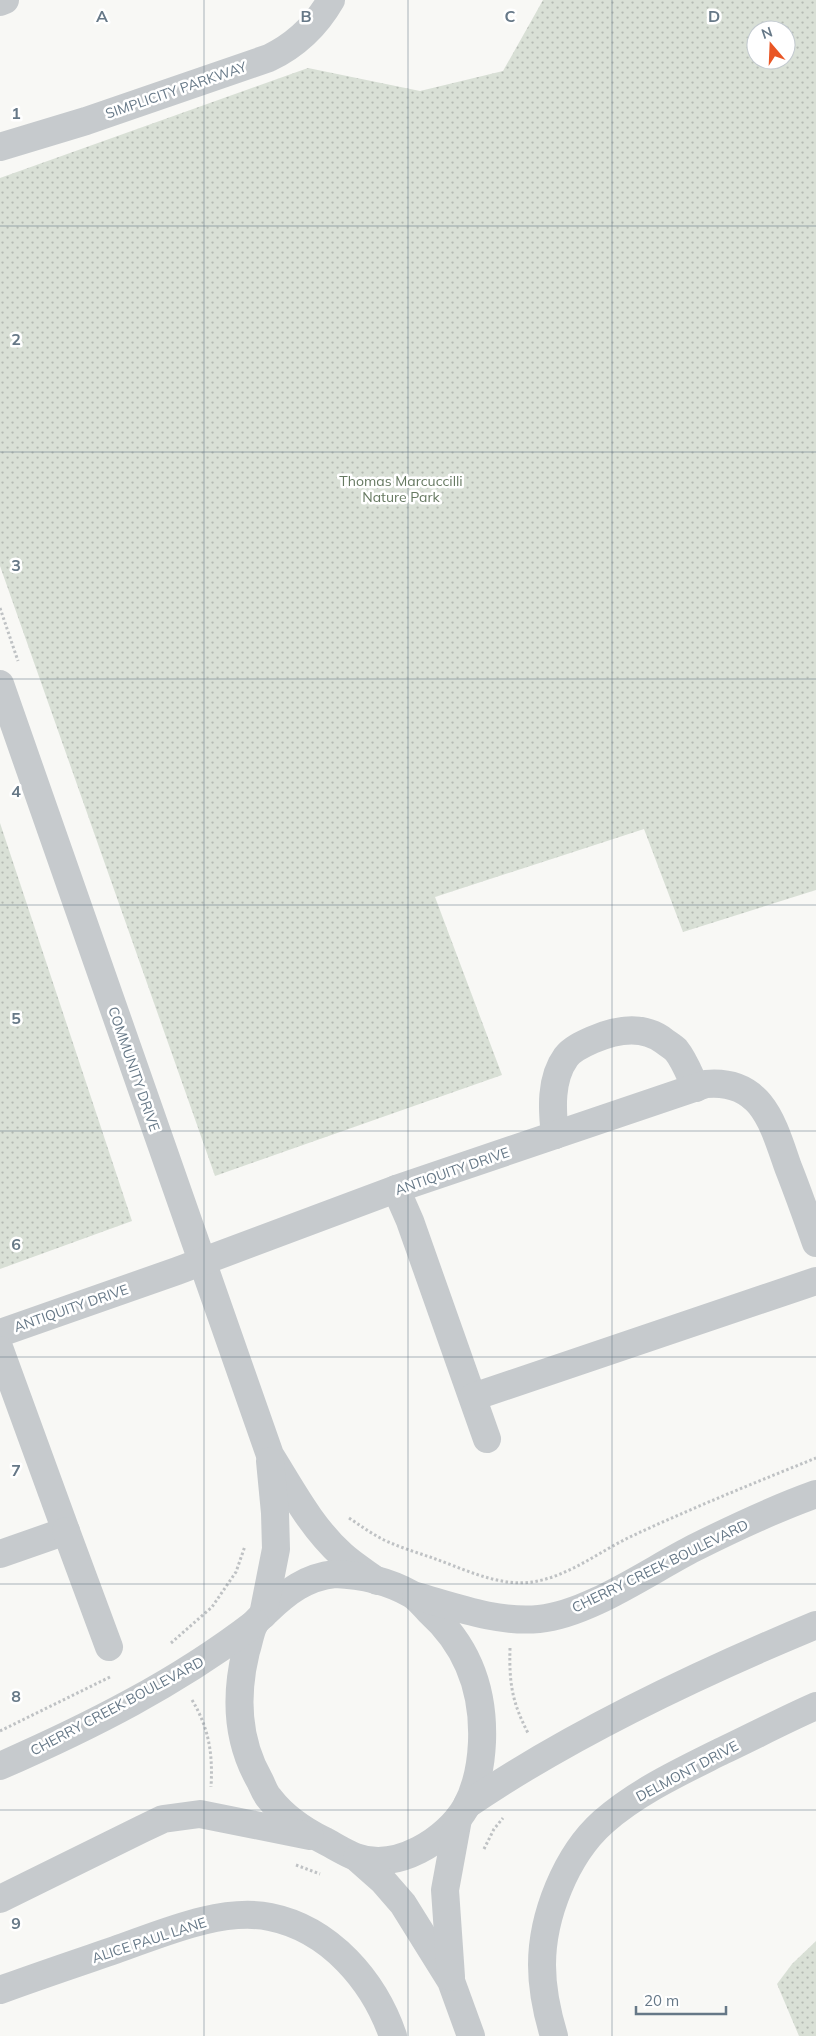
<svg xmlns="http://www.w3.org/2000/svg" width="816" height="2036" viewBox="0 0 816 2036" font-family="Mulish,sans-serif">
  <defs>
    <pattern id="grass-dots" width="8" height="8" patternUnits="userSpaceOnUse" patternTransform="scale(1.25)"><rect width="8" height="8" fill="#d9e0d6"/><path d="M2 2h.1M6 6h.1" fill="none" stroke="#b4bab3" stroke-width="1.8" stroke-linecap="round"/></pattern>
  </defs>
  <rect width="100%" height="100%" fill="#f8f8f5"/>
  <g fill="url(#grass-dots)" fill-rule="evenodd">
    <path d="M 543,0 L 816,0 L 816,890 L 683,932 L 644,829 L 435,897 L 502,1075 L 215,1176 L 0,566 L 0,178 L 308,68 L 420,91 L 503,71 ZM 756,30 L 786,30 L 786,60 L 756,60 Z"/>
    <path d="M 0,823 L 132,1221 L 0,1269 Z"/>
    <path d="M 816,1941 L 816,2036 L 799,2036 L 777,1984 L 792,1964 Z"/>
  </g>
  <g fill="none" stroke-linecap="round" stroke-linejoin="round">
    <g stroke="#bfc2c4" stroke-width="3" stroke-dasharray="2.5 2.5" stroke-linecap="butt">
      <path d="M 0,608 L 18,661"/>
      <path d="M 349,1518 C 361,1526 372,1534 384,1540 C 399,1547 415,1552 430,1557 C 462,1568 498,1587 532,1582 C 568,1577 600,1551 632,1536 C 692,1508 754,1483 816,1458"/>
      <path d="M 171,1643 L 212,1607 L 236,1572 L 245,1546"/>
      <path d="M 510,1648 C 509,1683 512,1702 528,1733"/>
      <path d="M 192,1700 C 209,1728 213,1754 211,1787"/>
      <path d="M 0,1731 L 112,1676"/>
      <path d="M 484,1849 L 494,1829 L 503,1818"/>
      <path d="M 296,1865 L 320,1874"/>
    </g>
    <g stroke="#c6cacd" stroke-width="28">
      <path d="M 0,2 L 5,0"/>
      <path d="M 0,147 L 86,121 L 269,58 C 296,45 316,26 331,0"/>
      <path d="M 0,684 L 270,1455 C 292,1490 311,1527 342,1555 C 353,1565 366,1573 377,1581"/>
      <path d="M 555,1135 C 552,1110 550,1079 566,1057 C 572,1049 583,1044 592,1040 C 615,1030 642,1024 664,1041 C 668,1044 673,1047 676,1050 C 685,1061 690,1076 696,1088"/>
      <path d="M 396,1189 L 410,1221 L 487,1439"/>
      <path d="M 0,1333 L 177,1271 L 396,1189 L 706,1084 C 762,1079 773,1124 788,1167 C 798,1192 807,1218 816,1243"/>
      <path d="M 0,1350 L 66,1531 L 0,1554"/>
      <path d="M 473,1397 L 816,1281"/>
      <path d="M 66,1531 L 109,1647"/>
      <path d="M 335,1574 C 360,1575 388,1581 411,1594 C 418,1598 424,1606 429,1611 C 468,1646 484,1691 482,1742 C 481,1765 477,1787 466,1807 C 447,1840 396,1872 356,1857 C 345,1853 333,1845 323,1840 C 303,1830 284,1817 270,1799 C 265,1794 263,1787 260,1781 C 237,1741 235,1696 246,1651 C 249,1643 250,1631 255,1623 C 258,1619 263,1615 267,1611 C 287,1592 306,1577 335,1574 Z"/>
      <path d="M 416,1596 C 455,1607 498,1623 539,1619 C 589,1614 649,1571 694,1548 C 734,1528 774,1509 816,1494"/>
      <path d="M 263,1615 L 276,1549 L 275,1513 L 270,1461"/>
      <path d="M 0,1766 C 89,1727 177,1683 255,1623"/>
      <path d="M 467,1805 C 572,1733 698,1674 816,1625"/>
      <path d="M 357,1858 L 383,1881 L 403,1904 L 451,1981 L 471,2036"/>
      <path d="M 0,1899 L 142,1829 L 163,1819 L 200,1814 L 310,1836"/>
      <path d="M 451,1977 L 445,1890 L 458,1819"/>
      <path d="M 0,1990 C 38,1976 77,1963 115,1950 C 161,1934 221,1907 270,1917 C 330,1929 374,1981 393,2036"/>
      <path d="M 554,2036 C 547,2013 542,1989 542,1965 C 542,1916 566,1855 603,1822 C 637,1792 680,1772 720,1752 C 752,1737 784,1720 816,1706"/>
    </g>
  </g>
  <path fill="none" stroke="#667887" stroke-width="1" stroke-opacity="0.55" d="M 204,0 L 204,2036M 408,0 L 408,2036M 612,0 L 612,2036M 0,226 L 816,226M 0,452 L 816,452M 0,679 L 816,679M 0,905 L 816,905M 0,1131 L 816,1131M 0,1357 L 816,1357M 0,1584 L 816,1584M 0,1810 L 816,1810"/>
  <g text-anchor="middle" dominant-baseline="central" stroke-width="5" stroke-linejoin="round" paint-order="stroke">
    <g font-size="14" fill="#667887" stroke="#fff">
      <text transform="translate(176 90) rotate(-19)">SIMPLICITY PARKWAY</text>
      <text transform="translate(134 1069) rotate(71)">COMMUNITY DRIVE</text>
      <text transform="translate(452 1171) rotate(-19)">ANTIQUITY DRIVE</text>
      <text transform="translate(71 1308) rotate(-19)">ANTIQUITY DRIVE</text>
      <text transform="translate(660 1566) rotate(-26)">CHERRY CREEK BOULEVARD</text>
      <text transform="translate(117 1706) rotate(-28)">CHERRY CREEK BOULEVARD</text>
      <text transform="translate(687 1771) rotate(-28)">DELMONT DRIVE</text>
      <text transform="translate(149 1940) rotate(-18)">ALICE PAUL LANE</text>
    </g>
    <g font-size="14" fill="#667961" stroke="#fff">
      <text x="401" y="481">Thomas Marcuccilli<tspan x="401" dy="16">Nature Park</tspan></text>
    </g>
  </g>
  <g font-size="16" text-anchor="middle" font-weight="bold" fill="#667887" stroke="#fff" stroke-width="5" stroke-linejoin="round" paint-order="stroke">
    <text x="102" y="22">A</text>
    <text x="306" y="22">B</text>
    <text x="510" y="22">C</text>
    <text x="714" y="22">D</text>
    <text x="16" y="119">1</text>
    <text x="16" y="345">2</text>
    <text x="16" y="571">3</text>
    <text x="16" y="797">4</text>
    <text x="16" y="1024">5</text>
    <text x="16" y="1250">6</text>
    <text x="16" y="1476">7</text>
    <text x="16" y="1702">8</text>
    <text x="16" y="1929">9</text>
  </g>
  <g transform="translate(771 45) rotate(341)"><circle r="24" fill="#ffffff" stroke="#c2c9cf"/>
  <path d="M0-4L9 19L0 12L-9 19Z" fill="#e95625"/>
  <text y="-8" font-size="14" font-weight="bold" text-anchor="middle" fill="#667887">N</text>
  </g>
  <path d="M636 2006v8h90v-8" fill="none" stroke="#667887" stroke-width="2.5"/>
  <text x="644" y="2006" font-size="15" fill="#667887" stroke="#ffffff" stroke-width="4" paint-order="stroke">20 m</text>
</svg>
